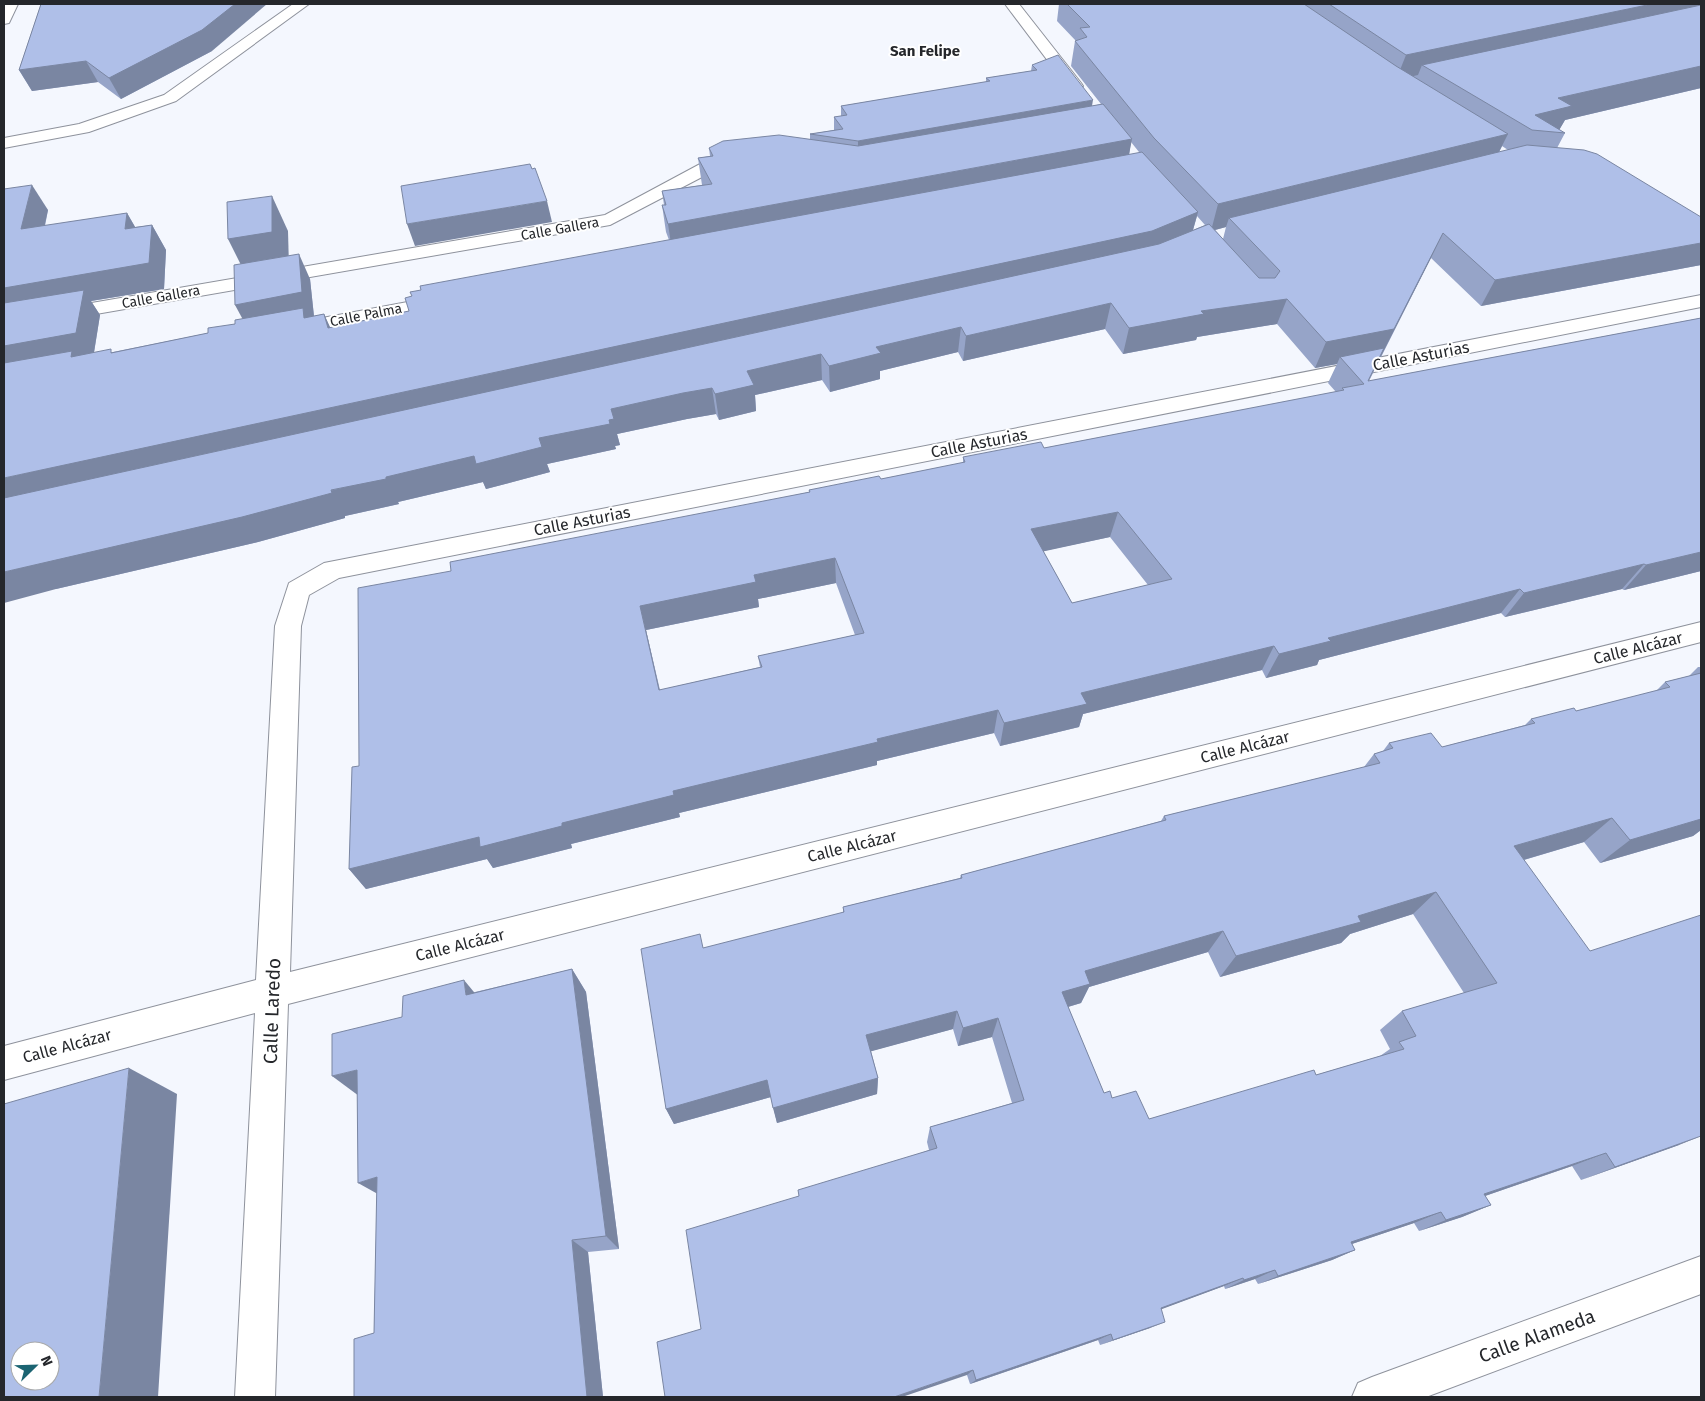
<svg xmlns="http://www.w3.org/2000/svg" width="1705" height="1401" viewBox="0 0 1705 1401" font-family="'Fira Sans',sans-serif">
  <rect width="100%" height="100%" fill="#f4f7fe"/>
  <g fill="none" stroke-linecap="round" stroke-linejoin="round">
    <defs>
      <g id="street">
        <path d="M 1005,4 L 1019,4 L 1081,83 L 1083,86 L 1081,89 L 1069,89 Z"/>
        <path d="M 733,154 L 739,155 L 742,159 L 739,163 L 725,165 L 610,225 L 4,330 L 4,318 L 605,215 L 715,156 Z"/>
        <path d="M 445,295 L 452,297 L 455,301 L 452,305 L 290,336 L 283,334 L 280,330 L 283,326 L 290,324 Z"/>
        <path d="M 1701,295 L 1701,307 L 339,578 L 309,595 L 301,626 L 290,972 L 1701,622 L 1701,642 L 288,1004 L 275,1397 L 235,1397 L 255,1013 L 4,1080 L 4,1046 L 256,980 L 275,626 L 289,583 L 324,563 Z"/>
        <path d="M 1701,1256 L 1701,1294 L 1426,1397 L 1352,1397 L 1358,1383 L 1372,1377 Z"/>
      </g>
      <g id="secondary">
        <path d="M 4,4 L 18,4 L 9,23 L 4,24 Z"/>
        <path d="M 293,4 L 309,4 L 176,101 L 89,132 L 4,148 L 4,138 L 79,124 L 164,95 Z"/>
      </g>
    </defs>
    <use href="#street" stroke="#8e929c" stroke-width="2"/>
    <use href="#secondary" stroke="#8e929c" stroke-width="2"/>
    <use href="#street" fill="#fff" fill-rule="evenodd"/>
    <use href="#secondary" fill="#fff" fill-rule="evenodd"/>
  </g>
  <g fill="#96a4c8" fill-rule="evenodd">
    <path d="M 41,4 L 212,51 L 121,99 L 98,82 L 32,91 L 19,70 Z"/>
    <path d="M 1059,4 L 1701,4 L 1701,88 L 1565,120 L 1559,130 L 1565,133 L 1557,148 L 1701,243 L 1701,265 L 1481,306 L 1431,258 L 1369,381 L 1701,318 L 1701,571 L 1624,590 L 1622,589 L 1505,617 L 1501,613 L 1319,660 L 1317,665 L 1266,678 L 1262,670 L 1083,714 L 1079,727 L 1000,746 L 994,733 L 877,761 L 877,765 L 679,813 L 680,817 L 571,844 L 572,848 L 493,868 L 487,859 L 366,889 L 349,869 L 359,766 L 451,571 L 809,492 L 809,490 L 881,479 L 963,463 L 963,457 L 1044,448 L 1336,392 L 1328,383 L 1337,364 L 1315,368 L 1277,324 L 1197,337 L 1196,340 L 1123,354 L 1105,329 L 963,361 L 958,352 L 880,371 L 880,379 L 830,392 L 822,380 L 755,395 L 756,411 L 719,420 L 716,414 L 687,419 L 617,434 L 620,445 L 615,446 L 616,449 L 547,464 L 550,472 L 486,489 L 483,482 L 398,502 L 399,504 L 345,516 L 345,518 L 258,542 L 56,589 L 4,189 L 48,210 L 45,226 L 127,213 L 135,227 L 152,225 L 166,250 L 164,289 L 91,301 L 100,315 L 94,353 L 113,352 L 208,333 L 235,324 L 243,319 L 241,264 L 288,231 L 288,256 L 310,279 L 314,316 L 324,314 L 330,328 L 409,311 L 669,240 L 666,232 L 662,205 L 664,205 L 662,191 L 702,185 L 698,158 L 710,156 L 709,148 L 810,139 L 810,134 L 834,130 L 834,117 L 841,116 L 841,106 L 986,82 L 986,78 L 1031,71 L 1032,65 L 1092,106 L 1101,104 L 1071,66 L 1075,41 L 1076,41 L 1057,21 ZM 1131,142 L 1139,152 L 1140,153 L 1129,155 ZM 1502,146 L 1508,150 L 1499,152 ZM 1197,216 L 1205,225 L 1193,230 ZM 1226,227 L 1223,239 L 1215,230 ZM 1110,537 L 1148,585 L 1072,603 L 1043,551 ZM 836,583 L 855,635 L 758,656 L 760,667 L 660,690 L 646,630 L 759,607 L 758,599 Z"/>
    <path d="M 1698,667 L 1701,667 L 1701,830 L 1693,836 L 1600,863 L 1584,842 L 1524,860 L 1679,1145 L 1581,1180 L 1572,1166 L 1485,1196 L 1491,1205 L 1462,1217 L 1419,1231 L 1414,1223 L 1352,1244 L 1355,1250 L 1332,1260 L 1258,1284 L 1255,1279 L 1225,1289 L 1224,1286 L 1161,1309 L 1150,1328 L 1100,1345 L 1098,1340 L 970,1384 L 967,1375 L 701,1329 L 799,1196 L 929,1150 L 927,1142 L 930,1127 L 1012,1103 L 992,1037 L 958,1046 L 953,1029 L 871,1051 L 878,1078 L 877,1094 L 777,1123 L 771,1097 L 674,1124 L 666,1109 L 704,948 L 843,913 L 843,907 L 960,878 L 961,875 L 1161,821 L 1164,816 L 1364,767 L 1374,754 L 1383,751 L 1389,743 L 1442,747 L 1525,725 L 1531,719 L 1576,711 L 1656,691 L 1665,682 L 1689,676 ZM 1413,914 L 1464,993 L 1402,1011 L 1380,1030 L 1390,1049 L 1380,1056 L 1316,1075 L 1149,1119 L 1104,1093 L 1068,1007 L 1081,1003 L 1089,987 L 1208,952 L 1220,977 L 1341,943 L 1350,934 Z"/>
    <path d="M 572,969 L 586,992 L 619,1249 L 588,1252 L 603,1397 L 354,1397 L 374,1333 L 377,1193 L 402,1017 L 475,992 Z"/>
  </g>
  <g fill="#7a86a2">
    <path d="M 235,4 L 267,4 L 212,51 L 121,99 L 109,78 Z"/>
    <path d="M 1652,4 L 1701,4 L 1701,15 L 1422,65 L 1418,75 L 1396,80 L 1406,55 Z"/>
    <path d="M 86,61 L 98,82 L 32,91 L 19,70 Z"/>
    <path d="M 1701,66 L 1701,88 L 1565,120 L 1558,132 L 1535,115 L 1558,98 Z"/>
    <path d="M 1093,100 L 1090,117 L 858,158 L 858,141 Z"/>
    <path d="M 1508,134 L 1495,160 L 1229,218 L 1226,227 L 1211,231 L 1218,204 Z"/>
    <path d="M 1132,139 L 1127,165 L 672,250 L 668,224 Z"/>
    <path d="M 32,185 L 48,210 L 38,255 L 21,229 Z"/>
    <path d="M 272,196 L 288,231 L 289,267 L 246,275 L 228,239 Z"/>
    <path d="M 547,201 L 552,222 L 415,246 L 407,224 Z"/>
    <path d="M 1198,212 L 1191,237 L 4,508 L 4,478 Z"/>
    <path d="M 127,213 L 142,239 L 125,229 Z"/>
    <path d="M 152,225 L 166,250 L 164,289 L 91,301 L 100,315 L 93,358 L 4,375 L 4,288 Z"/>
    <path d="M 1443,233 L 1431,258 L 1355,407 L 1381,355 L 1340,357 L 1337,364 L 1315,368 L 1326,342 Z"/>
    <path d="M 1701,243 L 1701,265 L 1481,306 L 1495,280 Z"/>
    <path d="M 299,254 L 310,279 L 314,317 L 248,329 L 235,305 Z"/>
    <path d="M 1287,299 L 1277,324 L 1197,337 L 1196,340 L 1123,354 L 1129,328 L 1201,311 Z"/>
    <path d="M 1111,303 L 1105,329 L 963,361 L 966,336 Z"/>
    <path d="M 324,314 L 336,340 L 328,328 Z"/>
    <path d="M 961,327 L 958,352 L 880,371 L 880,379 L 830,392 L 829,366 L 876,347 Z"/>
    <path d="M 821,354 L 822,380 L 755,395 L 756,411 L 719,420 L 715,394 L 747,371 Z"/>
    <path d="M 712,388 L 716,414 L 687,419 L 617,434 L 620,445 L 615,446 L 616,449 L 547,464 L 550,472 L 486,489 L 483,482 L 398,502 L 399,504 L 345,516 L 345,518 L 258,542 L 56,589 L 4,603 L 4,572 L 386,477 L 609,420 L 611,409 L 683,393 Z"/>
    <path d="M 1118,512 L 1110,537 L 1027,555 L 1031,529 Z"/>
    <path d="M 1701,552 L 1701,571 L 1624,590 L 1646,565 Z"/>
    <path d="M 835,558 L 836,583 L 758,599 L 759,607 L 646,630 L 665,714 L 640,606 L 754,575 Z"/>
    <path d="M 1644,564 L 1622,589 L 1505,617 L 1524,593 Z"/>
    <path d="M 1520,589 L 1501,613 L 1319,660 L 1317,665 L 1266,678 L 1279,654 L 1328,638 Z"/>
    <path d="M 1274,646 L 1262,670 L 1083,714 L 1079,727 L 1000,746 L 1004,723 L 1081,693 Z"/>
    <path d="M 998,710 L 994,733 L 877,761 L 877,765 L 679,813 L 680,817 L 571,844 L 572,848 L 493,868 L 487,859 L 366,889 L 349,869 L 479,837 L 562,823 L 673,791 L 877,739 Z"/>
    <path d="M 1612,818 L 1584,842 L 1489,870 L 1514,846 Z"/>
    <path d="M 1701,819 L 1701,830 L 1693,836 L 1600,863 L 1630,840 Z"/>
    <path d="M 1436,892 L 1413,914 L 1350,934 L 1341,943 L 1220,977 L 1236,956 L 1358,916 Z"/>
    <path d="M 1223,931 L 1208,952 L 1089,987 L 1081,1003 L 1054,1011 L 1062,992 L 1085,971 Z"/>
    <path d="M 572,969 L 586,992 L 619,1249 L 606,1236 Z"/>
    <path d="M 464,980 L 483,1003 L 466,995 Z"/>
    <path d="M 957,1011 L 953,1029 L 865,1053 L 866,1035 Z"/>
    <path d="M 998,1018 L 992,1037 L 958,1046 L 963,1028 Z"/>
    <path d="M 129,1068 L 177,1094 L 158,1397 L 99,1397 Z"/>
    <path d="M 357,1070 L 359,1096 L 332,1076 Z"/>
    <path d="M 878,1078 L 877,1094 L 777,1123 L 773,1108 Z"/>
    <path d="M 767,1080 L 771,1097 L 674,1124 L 666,1109 Z"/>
    <path d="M 1701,1136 L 1679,1145 L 1581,1180 L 1615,1167 Z"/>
    <path d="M 1606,1153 L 1572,1166 L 1456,1206 L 1484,1194 Z"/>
    <path d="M 377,1177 L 385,1198 L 358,1183 Z"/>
    <path d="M 1491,1205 L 1462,1217 L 1419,1231 L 1446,1220 Z"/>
    <path d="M 1441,1212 L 1414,1223 L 1328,1252 L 1351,1242 Z"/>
    <path d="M 572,1240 L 588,1252 L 603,1397 L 587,1397 Z"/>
    <path d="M 1355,1250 L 1332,1260 L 1258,1284 L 1278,1276 Z"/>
    <path d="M 1275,1270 L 1255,1279 L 1225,1289 L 1244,1280 Z"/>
    <path d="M 1243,1278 L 1224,1286 L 1146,1315 L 1161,1308 Z"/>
    <path d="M 1165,1322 L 1150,1328 L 1100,1345 L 1113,1340 Z"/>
    <path d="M 1111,1334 L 1098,1340 L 970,1384 L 976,1380 Z"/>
    <path d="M 973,1370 L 967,1375 L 902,1397 L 894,1397 Z"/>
  </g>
  <g fill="#afbfe8" stroke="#7a86a2" fill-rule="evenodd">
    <path d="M 41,4 L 235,4 L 202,30 L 109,78 L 86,61 L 19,70 Z"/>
    <path d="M 1067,4 L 1304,4 L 1396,66 L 1508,134 L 1218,204 L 1154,138 L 1075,41 L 1087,37 L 1080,28 L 1090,27 Z"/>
    <path d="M 1329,4 L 1652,4 L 1406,55 Z"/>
    <path d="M 1701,5 L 1701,66 L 1558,98 L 1572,106 L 1535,115 L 1565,133 L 1532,130 L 1422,65 Z"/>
    <path d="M 1058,55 L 1093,100 L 858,141 L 810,134 L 843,129 L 834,117 L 847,115 L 841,106 L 990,81 L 986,78 L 1037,70 L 1032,65 Z"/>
    <path d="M 1103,104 L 1132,139 L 668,224 L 662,205 L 666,205 L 662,191 L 712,184 L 698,158 L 713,156 L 709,148 L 723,141 L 779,135 L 858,146 Z"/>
    <path d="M 1527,145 L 1584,150 L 1597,154 L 1701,217 L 1701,243 L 1495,280 L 1443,233 L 1394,329 L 1326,342 L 1287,299 L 1201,311 L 1204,314 L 1129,328 L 1111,303 L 966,336 L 961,327 L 876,347 L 881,353 L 829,366 L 821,354 L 747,371 L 754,385 L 715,394 L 712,388 L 683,393 L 611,409 L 614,419 L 609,420 L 610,424 L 539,438 L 542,447 L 476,464 L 474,456 L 386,477 L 386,479 L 331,490 L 332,493 L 242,517 L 4,572 L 4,498 L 1159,244 L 1209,224 L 1259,278 L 1275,278 L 1280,271 L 1229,218 Z"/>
    <path d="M 1142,152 L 1198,212 L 1152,231 L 4,478 L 4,363 L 72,351 L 71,357 L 111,349 L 111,353 L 208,333 L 208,328 L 235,324 L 235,320 L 303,308 L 304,318 L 324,314 L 328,328 L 409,311 L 405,298 L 412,296 L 410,292 L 421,290 L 420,286 Z"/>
    <path d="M 530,164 L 532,169 L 535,168 L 547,201 L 407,224 L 401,186 Z"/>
    <path d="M 32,185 L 21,229 L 127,213 L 125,229 L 152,225 L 149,263 L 4,288 L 4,189 Z"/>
    <path d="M 272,196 L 272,232 L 228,239 L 227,202 Z"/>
    <path d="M 299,254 L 302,292 L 235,305 L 234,265 Z"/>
    <path d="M 84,290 L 76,333 L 4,346 L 4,303 Z"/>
    <path d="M 1701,318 L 1701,552 L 1646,565 L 1644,564 L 1524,593 L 1520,589 L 1328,638 L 1331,641 L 1279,654 L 1274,646 L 1081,693 L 1087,704 L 1004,723 L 998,710 L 877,739 L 878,742 L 673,791 L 674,795 L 562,823 L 562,826 L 480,847 L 479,837 L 349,869 L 352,767 L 359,766 L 358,588 L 451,571 L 450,562 L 810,492 L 809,490 L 879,476 L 881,479 L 965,462 L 963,457 L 1041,442 L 1044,448 L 1344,390 L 1342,388 L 1364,384 L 1340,357 L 1384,348 L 1368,381 ZM 1118,512 L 1172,579 L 1072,603 L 1031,529 ZM 835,558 L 864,633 L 758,656 L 762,667 L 659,690 L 640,606 L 756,582 L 754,575 Z"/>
    <path d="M 1701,673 L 1701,819 L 1630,840 L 1612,818 L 1514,846 L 1590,951 L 1701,915 L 1701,1136 L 1615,1167 L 1606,1153 L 1484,1194 L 1491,1205 L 1446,1220 L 1441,1212 L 1351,1242 L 1355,1250 L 1278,1276 L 1275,1270 L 1244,1280 L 1243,1278 L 1161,1308 L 1165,1322 L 1113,1340 L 1111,1334 L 976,1380 L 973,1370 L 894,1397 L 665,1397 L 657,1342 L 701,1329 L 686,1230 L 799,1196 L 798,1190 L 937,1148 L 930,1127 L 1024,1100 L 998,1018 L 963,1028 L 957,1011 L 866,1035 L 878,1078 L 773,1108 L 767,1080 L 666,1109 L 641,949 L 700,934 L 703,948 L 844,912 L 843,907 L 962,878 L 961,875 L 1166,820 L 1164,816 L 1380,763 L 1374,754 L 1393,748 L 1389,743 L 1431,733 L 1442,747 L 1535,723 L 1531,719 L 1574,708 L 1576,711 L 1670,687 L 1665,682 ZM 1436,892 L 1497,983 L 1402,1011 L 1416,1036 L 1399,1042 L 1404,1049 L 1316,1075 L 1314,1070 L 1149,1119 L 1136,1091 L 1112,1098 L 1110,1091 L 1104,1093 L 1062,992 L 1090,984 L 1085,971 L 1223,931 L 1236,956 L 1361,922 L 1358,916 Z"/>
    <path d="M 572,969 L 606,1236 L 572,1240 L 587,1397 L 354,1397 L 354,1339 L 374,1333 L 377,1177 L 358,1183 L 357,1070 L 332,1076 L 332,1034 L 402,1017 L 403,996 L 464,980 L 466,995 Z"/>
    <path d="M 129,1068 L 99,1397 L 4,1397 L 4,1104 ZM 20,1351 L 50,1351 L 50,1381 L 20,1381 Z"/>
  </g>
  <g text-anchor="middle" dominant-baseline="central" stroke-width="4" stroke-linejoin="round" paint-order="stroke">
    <g font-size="14" fill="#25272b" stroke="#fff">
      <text transform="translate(560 229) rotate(-10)">Calle Gallera</text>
      <text transform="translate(161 297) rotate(-10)">Calle Gallera</text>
      <text transform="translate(366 315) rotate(-11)">Calle Palma</text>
    </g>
    <g font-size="15" font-weight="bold" fill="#25272b" stroke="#fff">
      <text x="925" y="51">San Felipe</text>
    </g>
    <g font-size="16" fill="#25272b" stroke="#fff">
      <text transform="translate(1421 356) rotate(-11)">Calle Asturias</text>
      <text transform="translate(979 443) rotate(-11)">Calle Asturias</text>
      <text transform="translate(582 521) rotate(-11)">Calle Asturias</text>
      <text transform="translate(1638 648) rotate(-14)">Calle Alcázar</text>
      <text transform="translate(1245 747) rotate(-14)">Calle Alcázar</text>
      <text transform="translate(852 846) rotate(-14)">Calle Alcázar</text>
      <text transform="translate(460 945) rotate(-14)">Calle Alcázar</text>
      <text transform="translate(67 1046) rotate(-15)">Calle Alcázar</text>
    </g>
    <g font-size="19" fill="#25272b" stroke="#fff">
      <text transform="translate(272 1011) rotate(-88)">Calle Laredo</text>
      <text transform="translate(1537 1336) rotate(-20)">Calle Alameda</text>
    </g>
  </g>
  <rect width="1705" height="1401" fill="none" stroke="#25272b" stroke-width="10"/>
  <g transform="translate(35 1366) rotate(67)"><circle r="24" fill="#ffffff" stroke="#a8a9aa"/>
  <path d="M0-4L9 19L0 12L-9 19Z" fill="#1b6472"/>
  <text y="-8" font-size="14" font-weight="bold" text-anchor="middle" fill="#25272b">N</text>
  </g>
</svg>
